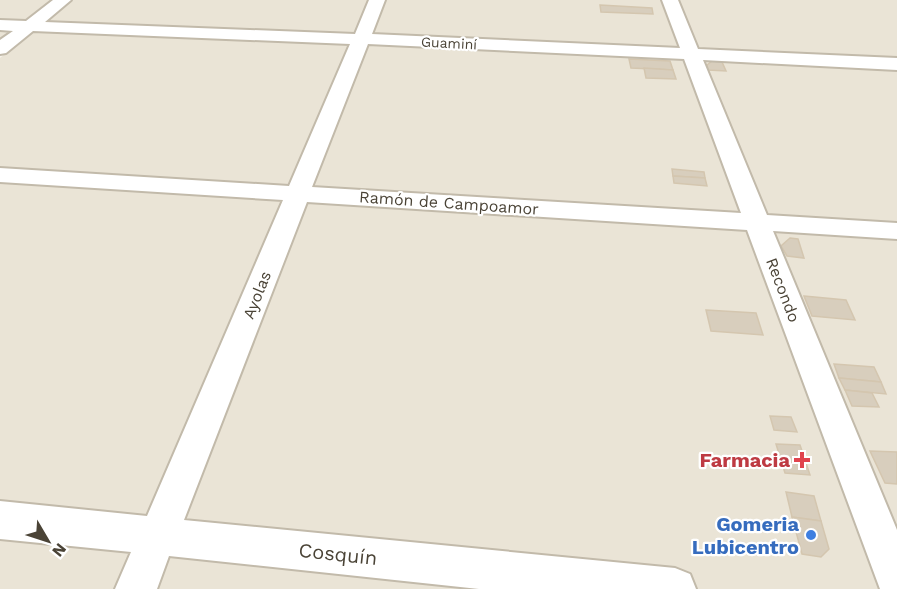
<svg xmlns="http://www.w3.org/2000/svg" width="897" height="589" viewBox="0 0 897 589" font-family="'Work Sans',sans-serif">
  <rect width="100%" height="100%" fill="#f6f2e9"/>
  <g fill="#eae4d6">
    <path d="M 0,0 L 51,0 L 0,39 Z"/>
    <path d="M 73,0 L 897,0 L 897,589 L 0,589 L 0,58 Z"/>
  </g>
  <g fill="#d8cebd" stroke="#d4c6af" stroke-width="1.5">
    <path d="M 600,5 L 652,8 L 653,14 L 601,12 Z"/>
    <path d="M 629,59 L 670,61 L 673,70 L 631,68 Z"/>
    <path d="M 712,61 L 722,62 L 726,71 L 708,70 L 707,65 Z"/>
    <path d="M 644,68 L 673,70 L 676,79 L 646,78 Z"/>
    <path d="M 672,169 L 704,172 L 705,178 L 673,176 Z"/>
    <path d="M 673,176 L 705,178 L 707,186 L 674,183 Z"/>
    <path d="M 790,238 L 798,239 L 804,258 L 787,256 L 781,246 Z"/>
    <path d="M 804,296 L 846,300 L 855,320 L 812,316 Z"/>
    <path d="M 706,310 L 756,313 L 763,335 L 711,331 Z"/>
    <path d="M 834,364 L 874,367 L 881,382 L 839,378 Z"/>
    <path d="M 839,378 L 881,382 L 886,394 L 845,390 Z"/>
    <path d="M 845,390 L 872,393 L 879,407 L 852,406 Z"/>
    <path d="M 770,416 L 791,417 L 797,432 L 774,430 Z"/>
    <path d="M 776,444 L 800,445 L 810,475 L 785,473 Z"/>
    <path d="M 870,451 L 897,452 L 897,484 L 885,483 Z"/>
    <path d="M 786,492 L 814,496 L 821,521 L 792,517 Z"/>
    <path d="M 792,517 L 821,521 L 829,549 L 821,557 L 802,554 Z"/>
  </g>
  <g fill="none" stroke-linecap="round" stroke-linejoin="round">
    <defs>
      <path id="minor" d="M 53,0 L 71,0 L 45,22 L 355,34 L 369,0 L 385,0 L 372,34 L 680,48 L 662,0 L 678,0 L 698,49 L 897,58 L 897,70 L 703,60 L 767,215 L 897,223 L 897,239 L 773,231 L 897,530 L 897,589 L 880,589 L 747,230 L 307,202 L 184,520 L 675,568 L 690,574 L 696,589 L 479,589 L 169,556 L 157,589 L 115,589 L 131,552 L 0,539 L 0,501 L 147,516 L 283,200 L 0,182 L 0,168 L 289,186 L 350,44 L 33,31 L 6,53 L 0,54 L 0,40 L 13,31 L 0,30 L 0,20 L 26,21 ZM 368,44 L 684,59 L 741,213 L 312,187 Z"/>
    </defs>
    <use href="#minor" stroke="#c2baaa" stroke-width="4"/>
    <use href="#minor" fill="#fff" fill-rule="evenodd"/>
  </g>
  <path fill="#e0444e" stroke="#fff" stroke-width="2" d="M799 451h6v6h6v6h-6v6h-6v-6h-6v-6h6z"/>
  <circle fill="#3f7fe0" stroke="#fff" stroke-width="2" cx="811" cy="535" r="6"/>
  <g text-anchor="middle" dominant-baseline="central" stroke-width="4.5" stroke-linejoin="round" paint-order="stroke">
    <g font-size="14" fill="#4a4336" stroke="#fff">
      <text transform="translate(449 43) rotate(3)">Guaminí</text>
    </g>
    <g font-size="16" fill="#4a4336" stroke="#fff">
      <text transform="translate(449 203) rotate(4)">Ramón de Campoamor</text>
      <text transform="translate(783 290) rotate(69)">Recondo</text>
      <text transform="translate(257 295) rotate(-68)">Ayolas</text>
    </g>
    <g font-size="20" font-weight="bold" fill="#be3a42" stroke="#fff" text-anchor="end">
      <text x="790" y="460">Farmacia</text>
    </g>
    <g font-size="20" font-weight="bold" fill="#366cbe" stroke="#fff" text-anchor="end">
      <text x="799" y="524">Gomeria<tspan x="799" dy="23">Lubicentro</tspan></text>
    </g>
    <g font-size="20" fill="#4a4336" stroke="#fff">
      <text transform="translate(338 554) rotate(6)">Cosquín</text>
    </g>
  </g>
  <g transform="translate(48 541) rotate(129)" stroke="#ffffff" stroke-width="4.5" paint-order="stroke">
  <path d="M0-4.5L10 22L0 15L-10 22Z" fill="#4a4336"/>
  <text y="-9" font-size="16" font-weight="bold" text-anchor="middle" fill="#4a4336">N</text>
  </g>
</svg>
